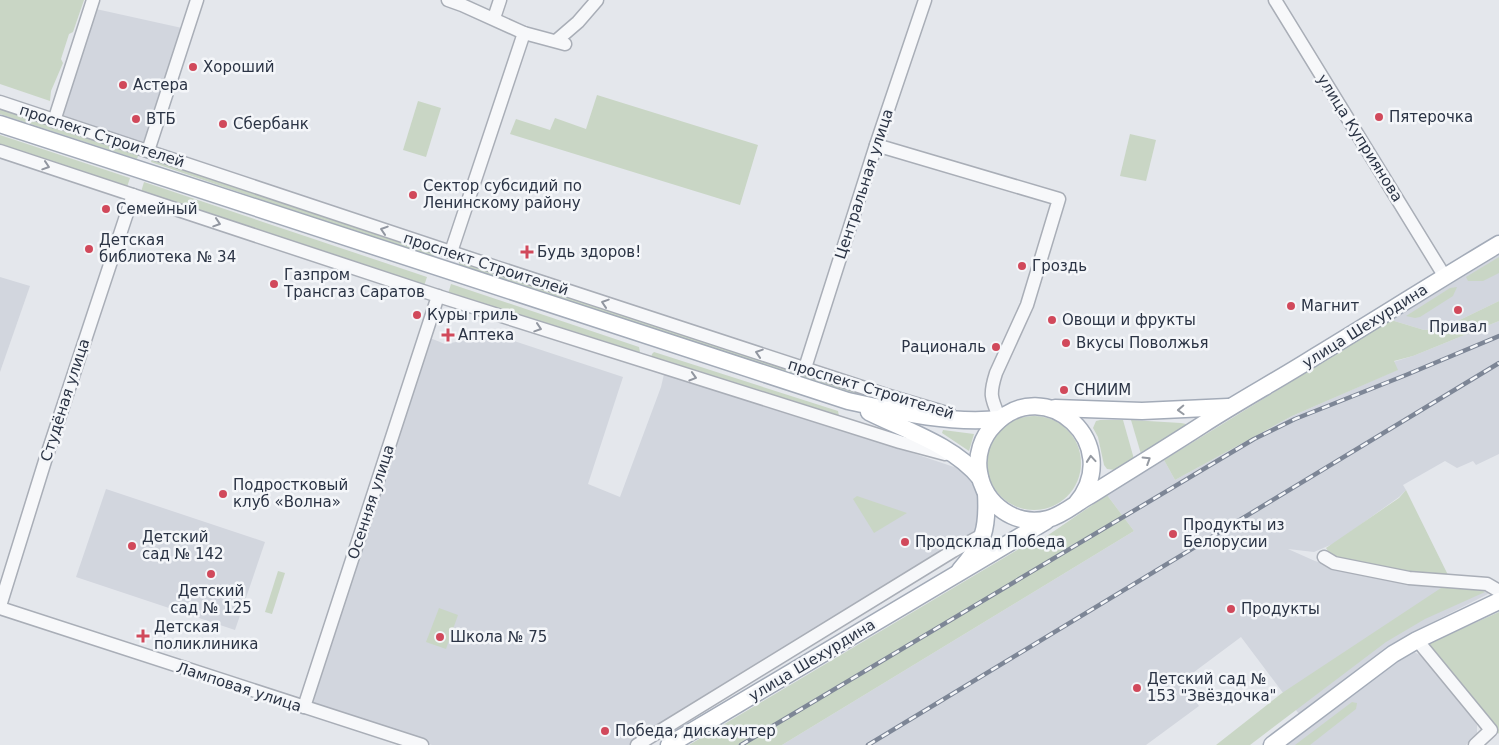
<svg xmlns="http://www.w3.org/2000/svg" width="1499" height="745" viewBox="0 0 1499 745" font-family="'DejaVu Sans',sans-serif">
  <rect width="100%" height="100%" fill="#e4e7ec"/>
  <g fill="#d2d6de">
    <path d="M 96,9 L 182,28 L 146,139 L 143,142 L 140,143 L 63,117 L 62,112 Z"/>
    <path d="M 1499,255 L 1499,301 L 1443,328 L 1424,330 L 1391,320 Z"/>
    <path d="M 0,277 L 30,286 L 0,372 Z"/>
    <path d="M 1499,321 L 1499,454 L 1476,465 L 1473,461 L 1457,468 L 1445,461 L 1403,485 L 1406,490 L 1399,497 L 1335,543 L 1314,552 L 1288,549 L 1315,561 L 1333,566 L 1488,590 L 1488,594 L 1429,624 L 1388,647 L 1299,714 L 1241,637 L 1182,681 L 1199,706 L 1146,745 L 782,745 L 1134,531 L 1107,495 L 1135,478 L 1164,460 L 1175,480 L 1292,416 L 1397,370 L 1393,362 L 1413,356 Z"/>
    <path d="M 487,332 L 623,377 L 588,484 L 620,497 L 661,387 L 664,374 L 853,433 L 957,468 L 966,475 L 974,485 L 978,498 L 978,526 L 974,533 L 966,539 L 629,745 L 432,745 L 318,708 L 312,701 L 430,338 L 445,344 L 478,338 Z"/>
    <path d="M 106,489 L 265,542 L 235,630 L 76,577 Z"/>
    <path d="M 1414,652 L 1424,657 L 1473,719 L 1477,725 L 1477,733 L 1466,745 L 1286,745 L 1401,658 Z"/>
  </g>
  <g fill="#c9d6c5">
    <path d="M 0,0 L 84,0 L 73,32 L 69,34 L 61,59 L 63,63 L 51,91 L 50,101 L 0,84 Z"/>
    <path d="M 597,95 L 758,145 L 740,205 L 510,134 L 516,119 L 550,130 L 555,118 L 586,129 Z"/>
    <path d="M 418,101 L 441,108 L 426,157 L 403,150 Z"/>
    <path d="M 0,108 L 139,153 L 137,159 L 0,114 Z"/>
    <path d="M 1130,134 L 1156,140 L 1146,181 L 1120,176 Z"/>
    <path d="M 0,135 L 130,178 L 127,187 L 0,147 Z"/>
    <path d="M 152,158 L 436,252 L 433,259 L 151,162 Z"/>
    <path d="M 144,182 L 427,277 L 424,286 L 141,192 Z"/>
    <path d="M 1499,257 L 1499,273 L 1483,281 L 1468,281 L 1466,277 Z"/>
    <path d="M 460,260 L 885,399 L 883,404 L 458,267 Z"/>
    <path d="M 451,284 L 639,347 L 640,352 L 639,353 L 448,294 Z"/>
    <path d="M 1457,287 L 1453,296 L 1420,317 L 1415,318 L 1406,316 L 1450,288 Z"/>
    <path d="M 1499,301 L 1499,321 L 1413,356 L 1394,361 L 1398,370 L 1292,416 L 1175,480 L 1164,460 L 1391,320 L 1424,330 L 1443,328 Z"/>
    <path d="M 654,352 L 838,411 L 839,416 L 838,417 L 651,358 L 652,354 Z"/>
    <circle cx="1034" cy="463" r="47"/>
    <path d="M 1100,420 L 1123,420 L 1134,459 L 1115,470 L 1107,469 L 1104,465 L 1098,437 L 1093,428 L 1096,421 Z"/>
    <path d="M 1131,420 L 1181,423 L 1186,424 L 1183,428 L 1141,454 Z"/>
    <path d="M 943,430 L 974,434 L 969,451 L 942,433 Z"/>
    <path d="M 1406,490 L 1448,575 L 1409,574 L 1332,557 L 1326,548 L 1399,498 Z"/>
    <path d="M 1107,495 L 1134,531 L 782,745 L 689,745 L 1029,543 L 1038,542 Z"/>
    <path d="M 857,496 L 907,513 L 874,533 L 853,499 Z"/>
    <path d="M 278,571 L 285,573 L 272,614 L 265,612 Z"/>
    <path d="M 1450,585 L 1475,587 L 1485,592 L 1425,619 L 1386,642 L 1250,745 L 1216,745 L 1282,693 L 1441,588 Z"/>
    <path d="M 439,608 L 458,615 L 446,649 L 426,642 Z"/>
    <path d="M 1499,612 L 1499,734 L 1429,647 L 1430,643 Z"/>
    <path d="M 1352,702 L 1357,703 L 1356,709 L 1310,745 L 1295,745 Z"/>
  </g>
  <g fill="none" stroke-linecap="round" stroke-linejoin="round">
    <defs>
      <g id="minor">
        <path d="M 448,0 L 462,5 L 524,33 L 565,44"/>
        <path d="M 1275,0 L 1445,277"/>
        <path d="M 494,18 L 500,0"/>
        <path d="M 556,41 L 578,22 L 597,0"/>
        <path d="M 0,102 L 499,268 L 886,395 L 950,414"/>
        <path d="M 54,121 L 93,0"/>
        <path d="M 876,145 L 1059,199 L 1027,305 L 996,373 C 989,395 991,398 1000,419"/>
        <path d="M 0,151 L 438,296 L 900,442 L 945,454"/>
        <path d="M 148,151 L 197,0"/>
        <path d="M 451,252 L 524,33"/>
        <path d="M 805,368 L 876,145 L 925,0"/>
        <path d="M 1324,557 L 1334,563 L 1409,578 L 1487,584 L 1499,591"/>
        <path d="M 0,606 L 45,461 L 133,195"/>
        <path d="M 0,608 L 422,745"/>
        <path d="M 1417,640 L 1491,730 L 1475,745"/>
        <path d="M 304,707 L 438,296"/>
        <path d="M 637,745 L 953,551 L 984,534"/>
      </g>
      <g id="major">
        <path d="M 0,124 L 848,401 C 898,412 948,424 1000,419"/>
        <path d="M 1055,408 L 1142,411 L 1228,407"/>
        <path d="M 869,412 C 905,430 955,446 980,478"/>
        <path d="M 1076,504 C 1126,445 1045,371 994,425 C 982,437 976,455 979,472 C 984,505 1016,527 1048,519 C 1063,515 1076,503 1089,496 C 1127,472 1165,449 1202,425 C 1239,401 1278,380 1316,356 C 1377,319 1437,281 1499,244"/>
        <path d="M 960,570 C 984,543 988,529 986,493"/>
        <path d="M 669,745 L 1046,521"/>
        <path d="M 1272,745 L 1393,654 L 1417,640 L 1499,601"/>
      </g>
    </defs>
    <use href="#minor" stroke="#a9aeb7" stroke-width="15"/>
    <use href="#major" stroke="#a3abb8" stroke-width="19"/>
    <use href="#minor" stroke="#f7f8fa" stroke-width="12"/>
    <use href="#major" stroke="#fff" stroke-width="16"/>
    <defs>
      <g id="rail">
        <path d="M 741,745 L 1254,439 L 1295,419 L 1406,375 L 1499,336"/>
        <path d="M 868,745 L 1499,363"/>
      </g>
    </defs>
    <use href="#rail" stroke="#7d8696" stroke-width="4.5"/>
    <use href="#rail" stroke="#f4f6f9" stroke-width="2.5" stroke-dasharray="8" stroke-linecap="butt"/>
  </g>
  <defs><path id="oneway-chevron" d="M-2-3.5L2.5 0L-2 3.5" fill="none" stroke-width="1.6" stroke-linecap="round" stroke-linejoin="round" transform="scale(1.25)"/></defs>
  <g stroke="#9196a0">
    <use href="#oneway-chevron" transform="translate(46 166) rotate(18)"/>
    <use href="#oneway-chevron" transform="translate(217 223) rotate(18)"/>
    <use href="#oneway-chevron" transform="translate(384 230) rotate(-162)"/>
    <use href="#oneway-chevron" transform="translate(605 303) rotate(-162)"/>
    <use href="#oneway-chevron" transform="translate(538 328) rotate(18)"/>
    <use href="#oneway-chevron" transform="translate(759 353) rotate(-162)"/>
    <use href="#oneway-chevron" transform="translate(693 377) rotate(17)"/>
  </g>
  <g stroke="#959aa2">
    <use href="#oneway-chevron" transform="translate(1181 410) rotate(178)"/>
    <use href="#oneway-chevron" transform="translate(1091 459) rotate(-95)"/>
    <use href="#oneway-chevron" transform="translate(1147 460) rotate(-32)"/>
  </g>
  <g fill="#d1495b" stroke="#f4f6f9" stroke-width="2">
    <circle cx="193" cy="67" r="5"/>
    <circle cx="123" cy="85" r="5"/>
    <circle cx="1379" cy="117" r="5"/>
    <circle cx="136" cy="119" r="5"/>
    <circle cx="223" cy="124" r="5"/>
    <circle cx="413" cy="195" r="5"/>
    <circle cx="106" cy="209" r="5"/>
    <circle cx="89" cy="249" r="5"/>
    <path d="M524.5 244.5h5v5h5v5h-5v5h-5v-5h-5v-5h5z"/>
    <circle cx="1022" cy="266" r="5"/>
    <circle cx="274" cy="284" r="5"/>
    <circle cx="1291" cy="306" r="5"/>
    <circle cx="1458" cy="310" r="5"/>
    <circle cx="417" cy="315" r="5"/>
    <circle cx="1052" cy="320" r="5"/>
    <path d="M445.5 327.5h5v5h5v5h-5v5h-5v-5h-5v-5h5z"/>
    <circle cx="1066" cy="343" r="5"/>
    <circle cx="996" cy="347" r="5"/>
    <circle cx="1064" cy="390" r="5"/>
    <circle cx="223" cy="494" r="5"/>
    <circle cx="1173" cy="534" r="5"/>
    <circle cx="905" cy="542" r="5"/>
    <circle cx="132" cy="546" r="5"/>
    <circle cx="211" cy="574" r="5"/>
    <circle cx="1231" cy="609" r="5"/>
    <path d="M140.5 628.5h5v5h5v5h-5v5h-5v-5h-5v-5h5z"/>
    <circle cx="440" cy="637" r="5"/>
    <circle cx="1137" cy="688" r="5"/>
    <circle cx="605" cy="731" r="5"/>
  </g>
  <g text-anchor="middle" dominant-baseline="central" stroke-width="5" stroke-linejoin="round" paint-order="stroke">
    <g font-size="15" fill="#2b3445" stroke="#f4f6f9" text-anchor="start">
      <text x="203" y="67">Хороший</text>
      <text x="133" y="85">Астера</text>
      <text x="1389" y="117">Пятерочка</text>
      <text x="146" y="119">ВТБ</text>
      <text x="233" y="124">Сбербанк</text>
      <text x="423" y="186">Сектор субсидий по<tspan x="423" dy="17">Ленинскому району</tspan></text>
      <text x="116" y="209">Семейный</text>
      <text x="99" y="240">Детская<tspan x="99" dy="17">библиотека № 34</tspan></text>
      <text x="537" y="252">Будь здоров!</text>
      <text x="1032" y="266">Гроздь</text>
      <text x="284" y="275">Газпром<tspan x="284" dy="17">Трансгаз Саратов</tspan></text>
      <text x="1301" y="306">Магнит</text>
      <text x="427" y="315">Куры гриль</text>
      <text x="1062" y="320">Овощи и фрукты</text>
      <text x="1458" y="327" text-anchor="middle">Привал</text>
      <text x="458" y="335">Аптека</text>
      <text x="1076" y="343">Вкусы Поволжья</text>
      <text x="986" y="347" text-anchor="end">Рациональ</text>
      <text x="1074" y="390">СНИИМ</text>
      <text x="233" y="485">Подростковый<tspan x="233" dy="17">клуб «Волна»</tspan></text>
      <text x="1183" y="525">Продукты из<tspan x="1183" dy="17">Белорусии</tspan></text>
      <text x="142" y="537">Детский<tspan x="142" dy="17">сад № 142</tspan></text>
      <text x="915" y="542">Продсклад Победа</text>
      <text x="211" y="591" text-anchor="middle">Детский<tspan x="211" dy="17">сад № 125</tspan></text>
      <text x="1241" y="609">Продукты</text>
      <text x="154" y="627">Детская<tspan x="154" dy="17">поликлиника</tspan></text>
      <text x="450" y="637">Школа № 75</text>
      <text x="1147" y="679">Детский сад №<tspan x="1147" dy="17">153 "Звёздочка"</tspan></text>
      <text x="615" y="731">Победа, дискаунтер</text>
    </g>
    <g font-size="15" fill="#2b3445" stroke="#f4f6f9">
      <text transform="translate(102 136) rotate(18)">проспект Строителей</text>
      <text transform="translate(1360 138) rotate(58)">улица Куприянова</text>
      <text transform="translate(864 184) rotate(-72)">Центральная улица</text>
      <text transform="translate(486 264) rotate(18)">проспект Строителей</text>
      <text transform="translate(1365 326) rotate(-32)">улица Шехурдина</text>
      <text transform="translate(871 389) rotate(17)">проспект Строителей</text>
      <text transform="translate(65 400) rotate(-72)">Студёная улица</text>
      <text transform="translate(371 502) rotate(-72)">Осенняя улица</text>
      <text transform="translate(812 660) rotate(-31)">улица Шехурдина</text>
      <text transform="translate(239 687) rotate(18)">Ламповая улица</text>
    </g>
  </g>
</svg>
